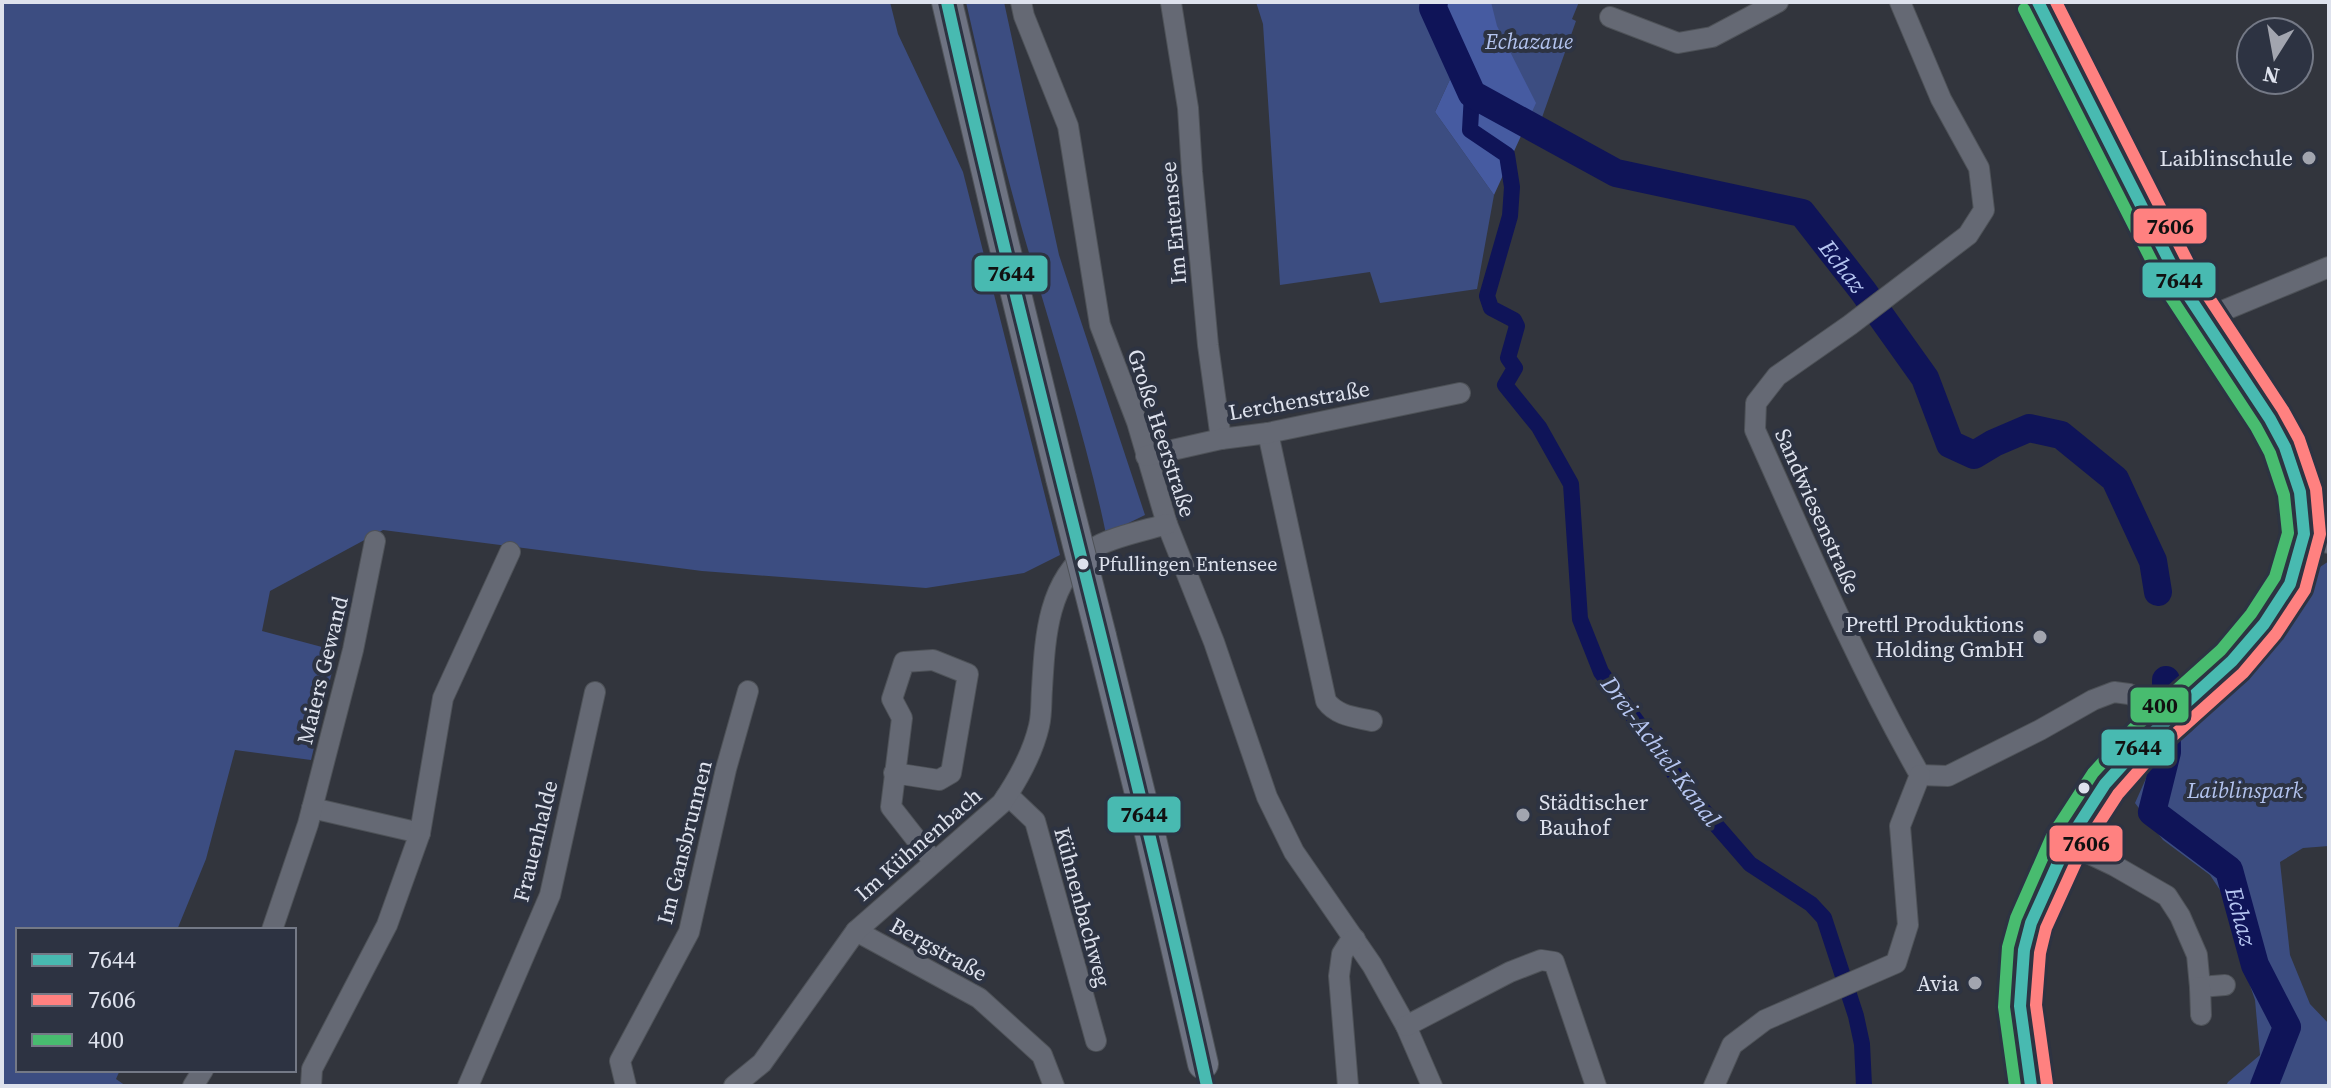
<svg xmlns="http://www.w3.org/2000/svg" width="2331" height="1088" viewBox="0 0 2331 1088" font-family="'Source Serif 4',serif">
  <rect width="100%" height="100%" fill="#32353d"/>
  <g fill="#3c4d81">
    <path d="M 2,2 L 890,2 L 898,34 L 963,172 L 1060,555 L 1024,573 L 926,588 L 702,571 L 383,530 L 270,591 L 262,631 L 337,651 L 311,760 L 235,750 L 206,859 L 177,930 L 18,930 L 18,1070 L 120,1070 L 116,1079 L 126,1086 L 2,1086 Z"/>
    <path d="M 966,2 L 1004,2 L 1059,255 L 1145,515 L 1106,534 C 1087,442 1058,353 1032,263 C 1006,177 986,90 966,2 Z"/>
    <path d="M 1256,2 L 1579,2 L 1572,19 L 1576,21 L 1539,126 L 1490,51 L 1452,75 L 1435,112 L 1494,195 L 1477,289 L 1380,303 L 1370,272 L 1280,285 L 1263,24 Z"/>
    <path d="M 2329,561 L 2329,846 L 2303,848 L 2280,862 L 2290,955 L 2310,1004 L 2329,1024 L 2329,1086 L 2226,1086 L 2228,1082 L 2260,1055 L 2255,1000 L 2243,965 L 2241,931 L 2228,902 L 2210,875 L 2163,840 L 2135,803 L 2152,765 L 2192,731 L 2224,693 L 2260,656 L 2289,618 L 2314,571 Z"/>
  </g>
  <path fill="#465ba1" d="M 1424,2 L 1491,2 L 1497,26 L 1536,103 L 1494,195 L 1435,112 L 1452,75 Z"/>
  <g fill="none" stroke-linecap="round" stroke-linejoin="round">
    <path stroke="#0f1458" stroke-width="16" d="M 1472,94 L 1470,130 L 1507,155 L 1512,187 L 1510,216 L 1487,296 L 1491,308 L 1514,320 L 1517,326 L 1508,358 L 1515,368 L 1505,385 L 1539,427 L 1571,484 L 1580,619 L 1601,672 L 1690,795 L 1750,864 L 1811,904 L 1824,918 L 1856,1016 L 1862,1044 L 1864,1086"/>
    <g stroke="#0f1458" stroke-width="28">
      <path id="s1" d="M 1434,2 L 1433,8 L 1472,94 L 1616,173 L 1802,213 L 1863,291 L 1925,378 L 1950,444 L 1974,455 L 1994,443 L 2029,428 L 2061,435 L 2115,479 L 2153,561 L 2158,592"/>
      <path id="s2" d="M 2166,680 L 2167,752 L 2152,812 L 2229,870 L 2255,965 L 2287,1027 L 2264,1086"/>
    </g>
    <defs>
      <g id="street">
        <path d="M 1021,2 L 1024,16 L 1068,126 L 1100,325 L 1137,422 L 1167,524 L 1214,642 L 1267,797 L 1294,852 L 1372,965 L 1406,1026 L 1432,1086"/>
        <path d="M 1900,2 L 1941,99 L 1979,168 L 1984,210 L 1968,235 L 1850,325 L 1777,376 L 1756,403 L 1755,430 C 1807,546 1857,664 1920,775 L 1948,776 L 2040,730 L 2093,700 L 2114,692 L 2129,694 L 2142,700 L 2159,727"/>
        <path d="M 1171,3 L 1188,108 L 1192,172 L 1208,345 L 1221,439"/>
        <path d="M 1610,17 L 1678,43 L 1712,37 L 1778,2"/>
        <path d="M 2203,319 L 2329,267"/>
        <path d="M 1268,433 L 1326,701 C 1337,716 1355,717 1372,721"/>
        <path d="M 1146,456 L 1221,439 L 1268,433 L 1460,393"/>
        <path d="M 894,773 L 939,780 L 951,773 L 968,674 L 933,660 L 904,662 L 892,699 L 902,718 L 891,807 L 934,862"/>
        <path d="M 1006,797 L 1014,801 L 1035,821 L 1096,1041"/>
        <path d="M 312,808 L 420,833"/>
        <path d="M 2067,843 L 2115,866 L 2167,896 L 2180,916 L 2197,955 L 2200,987 L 2225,985"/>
        <path d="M 272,930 L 308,824 L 353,650 L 375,541"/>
        <path d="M 856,931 L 979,998 L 1042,1055 L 1054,1086"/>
        <path d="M 2200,987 L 2201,1015"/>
        <path d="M 1406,1026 L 1510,972 L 1541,960 L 1554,962 L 1596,1086"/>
        <path d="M 193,1086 L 203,1070"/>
        <path d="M 311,1086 L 312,1069 L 387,925 L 420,833 L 443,698 L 510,552"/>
        <path d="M 468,1086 L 550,895 L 595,692"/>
        <path d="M 626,1086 L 620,1061 L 689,932 L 726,769 L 748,691"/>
        <path d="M 734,1086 L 762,1063 L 856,931 L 1002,803 C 1017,781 1033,752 1039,726 C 1042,714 1041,701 1042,689 C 1045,639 1047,582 1091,550 C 1106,538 1147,530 1167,524"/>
        <path d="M 1348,1086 L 1339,976 L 1342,954 L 1349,943 L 1355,939"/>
        <path d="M 1714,1086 L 1732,1045 L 1765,1020 L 1896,963 L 1908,925 L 1900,826 L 1920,775"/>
      </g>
      <g id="secondary">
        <path d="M 2304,534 L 2329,539"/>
        <path d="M 2031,1086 L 2020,1006 L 2024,950 L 2031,923 L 2067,843 L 2105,784 L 2144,741 L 2232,661 L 2264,624 L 2290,584 L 2304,534 L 2300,492 L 2285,447 L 2270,419 L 2182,286 L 2038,2"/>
      </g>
      <g id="primary">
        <path d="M 947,2 L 1001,232 L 1061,478"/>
        <path d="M 1101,636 L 1150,834 L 1203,1064"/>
      </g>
    </defs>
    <use href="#street" stroke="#4e5258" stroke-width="22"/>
    <use href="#secondary" stroke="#4e5258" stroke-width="30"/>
    <use href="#primary" stroke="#4e5258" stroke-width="32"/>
    <use href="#street" stroke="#656974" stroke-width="20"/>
    <use href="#secondary" stroke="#666b78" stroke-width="28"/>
    <use href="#primary" stroke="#6e7382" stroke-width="30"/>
    <defs>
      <path id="primary-bridge" d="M 1061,478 L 1101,636"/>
    </defs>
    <use href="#primary-bridge" stroke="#4e5258" stroke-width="32" stroke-linecap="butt"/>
    <use href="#primary-bridge" stroke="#6e7382" stroke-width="30"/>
    <defs>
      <g id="bus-1">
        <path d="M 947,2 C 1028,365 1128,723 1207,1086"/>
        <path d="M 2031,1086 L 2020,1006 L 2024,950 L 2031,923 L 2067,843 L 2105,784 L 2144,741 L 2232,661 L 2264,624 L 2290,584 L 2304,534 L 2300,492 L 2285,447 L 2270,419 L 2182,286 L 2038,2"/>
      </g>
      <path id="bus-2" d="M 2047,1084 L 2036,1005 L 2040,953 L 2046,928 L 2081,851 L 2118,794 L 2155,752 L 2243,673 L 2276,634 L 2305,590 L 2320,534 L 2316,489 L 2299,439 L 2283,410 L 2196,278 L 2056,2"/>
      <path id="bus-3" d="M 2015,1086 L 2004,1007 L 2008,947 L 2016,918 L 2052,836 L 2093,773 L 2133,729 L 2221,650 L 2251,614 L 2275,577 L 2288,533 L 2284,495 L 2270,453 L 2256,427 L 2168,293 L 2024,9"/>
    </defs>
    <use href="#bus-1" stroke="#2d3342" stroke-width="18"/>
    <use href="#bus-2" stroke="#2d3342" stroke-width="18"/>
    <use href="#bus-3" stroke="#2d3342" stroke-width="18"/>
    <use href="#bus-1" stroke="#48bab1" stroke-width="12"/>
    <use href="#bus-2" stroke="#ff8180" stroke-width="12"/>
    <use href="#bus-3" stroke="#48bc6f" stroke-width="12"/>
  </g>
  <g fill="#a2a5af" stroke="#2d3342" stroke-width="3">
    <circle cx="2309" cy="158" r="8"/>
    <circle cx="2040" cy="637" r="8"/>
    <circle cx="1523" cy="815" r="8"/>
    <circle cx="1975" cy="983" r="8"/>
  </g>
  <g fill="#dee2ed" stroke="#2d3342" stroke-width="3">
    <circle cx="1083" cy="564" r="7"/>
    <circle cx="2084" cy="788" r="7"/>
  </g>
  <g text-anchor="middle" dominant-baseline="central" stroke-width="8" stroke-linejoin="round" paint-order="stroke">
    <g font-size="20" fill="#dee2ed" stroke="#2d3342" text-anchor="start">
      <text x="1098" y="564">Pfullingen Entensee</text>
    </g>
    <g font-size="22" font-style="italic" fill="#b3c3ee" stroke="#2d3342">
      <text x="1529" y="41">Echazaue</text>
      <text x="2245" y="790">Laiblinspark</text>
    </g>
    <g font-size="22" fill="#dee2ed" stroke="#2d3342" text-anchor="end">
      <text x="2293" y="158">Laiblinschule</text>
      <text x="2024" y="624">Prettl Produktions<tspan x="2024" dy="25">Holding GmbH</tspan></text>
      <text x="1539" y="802" text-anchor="start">Städtischer<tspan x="1539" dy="25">Bauhof</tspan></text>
      <text x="1959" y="983">Avia</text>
    </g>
    <g font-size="22" fill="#dee2ed" stroke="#2d3342">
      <text transform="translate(1173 223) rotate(-95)">Im Entensee</text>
      <text transform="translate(1299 400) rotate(-10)">Lerchenstraße</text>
      <text transform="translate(1162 433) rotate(72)">Große Heerstraße</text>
      <text transform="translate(1818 511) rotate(66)">Sandwiesenstraße</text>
      <text transform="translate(322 670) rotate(-76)">Maiers Gewand</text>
      <text transform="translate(535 841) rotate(-76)">Frauenhalde</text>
      <text transform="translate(684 842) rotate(-76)">Im Gansbrunnen</text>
      <text transform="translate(918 844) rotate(-41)">Im Kühnenbach</text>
      <text transform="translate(1083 907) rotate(75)">Kühnenbachweg</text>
      <text transform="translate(939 949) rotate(29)">Bergstraße</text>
    </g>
    <g font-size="24" font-style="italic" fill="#b6c6f1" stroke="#2d3342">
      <text stroke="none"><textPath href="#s1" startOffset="522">Echaz</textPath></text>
      <text transform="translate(1661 751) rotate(53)">Drei-Achtel-Kanal</text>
      <text stroke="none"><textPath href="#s2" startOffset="278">Echaz</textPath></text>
    </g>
  </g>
  <g stroke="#2d3342" stroke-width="3">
    <rect x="2132" y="207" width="76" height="38" rx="8" fill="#ff8180"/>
    <rect x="973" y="254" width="76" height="39" rx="8" fill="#48bab1"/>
    <rect x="2141" y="261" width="76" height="38" rx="8" fill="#48bab1"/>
    <rect x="2129" y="686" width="61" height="38" rx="8" fill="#48bc6f"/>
    <rect x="2100" y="728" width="76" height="39" rx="8" fill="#48bab1"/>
    <rect x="1106" y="795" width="76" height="39" rx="8" fill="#48bab1"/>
    <rect x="2048" y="824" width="76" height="39" rx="8" fill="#ff8180"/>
  </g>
  <g font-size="22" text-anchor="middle" font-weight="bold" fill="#111">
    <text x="2170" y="234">7606</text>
    <text x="1011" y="281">7644</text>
    <text x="2179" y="288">7644</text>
    <text x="2160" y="713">400</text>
    <text x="2138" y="755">7644</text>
    <text x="1144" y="822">7644</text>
    <text x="2086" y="851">7606</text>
  </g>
  <rect width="2331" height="1088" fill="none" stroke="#dee2ed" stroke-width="8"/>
  <rect x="16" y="928" width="280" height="144" fill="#2d3342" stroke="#747986" stroke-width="2"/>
  <rect x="32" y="954" width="40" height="12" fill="#48bab1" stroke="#747986" stroke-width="2"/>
  <text x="88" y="968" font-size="24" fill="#dee2ed">7644</text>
  <rect x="32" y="994" width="40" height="12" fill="#ff8180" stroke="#747986" stroke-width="2"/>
  <text x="88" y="1008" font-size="24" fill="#dee2ed">7606</text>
  <rect x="32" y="1034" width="40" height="12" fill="#48bc6f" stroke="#747986" stroke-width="2"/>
  <text x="88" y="1048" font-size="24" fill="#dee2ed">400</text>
  <g transform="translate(2275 56) rotate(191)"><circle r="38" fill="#2d3342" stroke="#747986" stroke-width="2"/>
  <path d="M0-6L14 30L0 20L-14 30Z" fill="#a2a5af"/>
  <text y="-12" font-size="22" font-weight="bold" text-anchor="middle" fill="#dee2ed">N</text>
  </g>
</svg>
